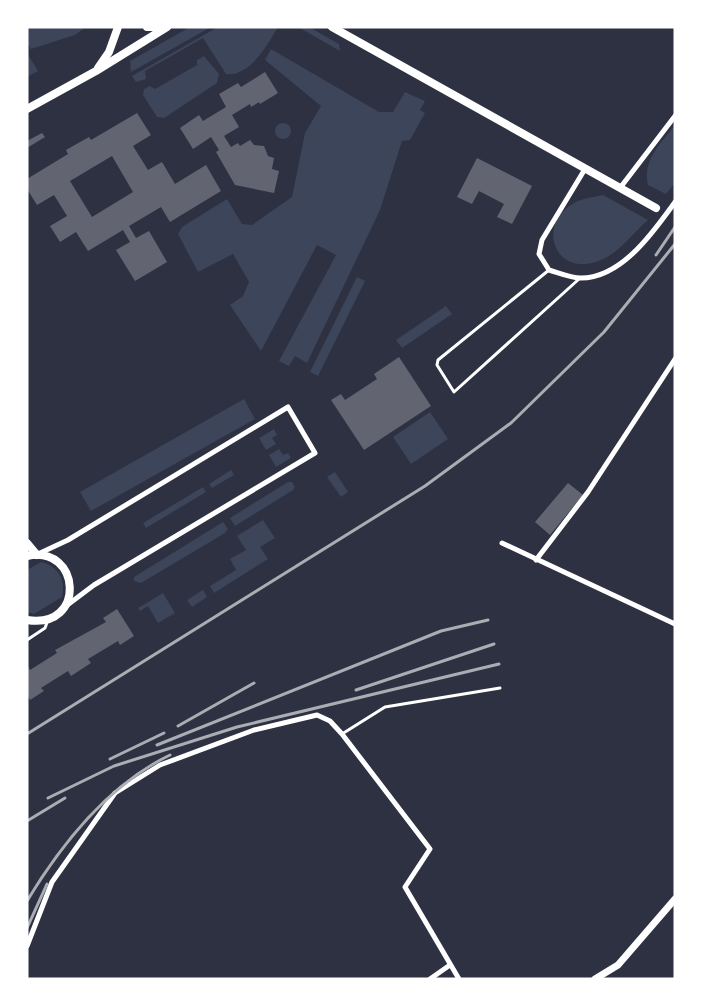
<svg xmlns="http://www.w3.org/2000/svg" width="702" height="1006" viewBox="0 0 702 1006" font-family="Arial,sans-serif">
  <rect width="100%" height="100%" fill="#2d3142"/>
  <g fill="#3c4559">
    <path d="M 27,27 L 86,27 L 75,35 L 31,49 L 27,43 Z"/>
    <path d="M 190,27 L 211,27 L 131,72 L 130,61 Z"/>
    <path d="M 218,27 L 278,27 C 268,44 250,77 226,74 L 203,38 L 145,71 L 146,79 L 136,82 L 132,76 Z"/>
    <path d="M 298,27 L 309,27 L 339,44 L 340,51 Z"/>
    <path d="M 271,49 L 379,112 L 393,112 L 405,92 L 425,101 L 420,110 L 425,113 L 410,140 L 402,141 L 380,210 L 307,363 L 295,356 L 289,366 L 279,361 L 336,255 L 317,245 L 261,351 L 230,305 L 243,296 L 249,282 L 233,254 L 198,272 L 178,234 L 182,227 L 227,199 L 242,224 L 252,225 L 292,197 L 305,133 L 321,106 L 265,60 Z"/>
    <path d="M 27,53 L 38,71 L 27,77 Z"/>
    <path d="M 204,56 L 219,74 L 217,83 L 164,118 L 157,117 L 143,95 L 144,89 L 150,86 L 155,89 L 197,65 L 197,60 Z"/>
    <circle cx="283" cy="131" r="8"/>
    <path d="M 675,125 L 675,183 L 666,194 L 648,185 C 642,160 661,143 675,125 Z"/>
    <path d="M 603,195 L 648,220 C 635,231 622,249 607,257 C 557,285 532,224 576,202 C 584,198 595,197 603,195 Z"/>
    <path d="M 357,277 L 365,281 L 318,376 L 310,372 Z"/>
    <path d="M 446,306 L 452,314 L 402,348 L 396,340 Z"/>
    <path d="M 244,399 L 255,419 L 91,511 L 80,492 Z"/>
    <path d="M 430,412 L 448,439 L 411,464 L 393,437 Z"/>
    <path d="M 274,429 L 277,435 L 272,438 L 276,444 L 266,450 L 259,438 Z"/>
    <path d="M 279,449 L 283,455 L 288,453 L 291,458 L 276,467 L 269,455 Z"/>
    <path d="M 231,470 L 234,475 L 212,488 L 209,484 Z"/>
    <path d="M 335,472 L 348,492 L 341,497 L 327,477 Z"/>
    <path d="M 288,482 L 292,482 L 295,487 L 293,490 L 235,526 L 230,518 Z"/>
    <path d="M 203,487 L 206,492 L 146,528 L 143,523 Z"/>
    <path d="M 263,520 L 275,538 L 260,547 L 268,559 L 214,593 L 210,586 L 236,570 L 230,559 L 246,550 L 237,536 Z"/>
    <path d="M 223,522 L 228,529 L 225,533 L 141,583 L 134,581 L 134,577 Z"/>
    <path d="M 41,562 C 58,566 66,580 62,597 L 34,614 L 27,612 L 27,570 Z"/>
    <path d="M 203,590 L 207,597 L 192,607 L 187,600 Z"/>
    <path d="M 163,593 L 175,613 L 158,623 L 148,606 L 140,611 L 138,608 Z"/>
  </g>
  <g fill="#626471" fill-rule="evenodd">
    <path d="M 265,72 L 278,93 L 260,104 L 259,102 L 251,107 L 250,104 L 232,115 L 239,127 L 224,136 L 231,147 L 238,143 L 240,146 L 250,140 L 254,145 L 264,146 L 268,156 L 274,158 L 272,169 L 279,171 L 274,193 L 235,185 L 216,152 L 219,150 L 211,137 L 193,149 L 180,128 L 199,115 L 203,121 L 226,107 L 219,94 L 238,83 L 241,87 Z"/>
    <path d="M 137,113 L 151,135 L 133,146 L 148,170 L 162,162 L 175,184 L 206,165 L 221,191 L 170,222 L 161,207 L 129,226 L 136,238 L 149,231 L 167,262 L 135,281 L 116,250 L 130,242 L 123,230 L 88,251 L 76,232 L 60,242 L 50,226 L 67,216 L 54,195 L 37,205 L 27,189 L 27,179 L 68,154 L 66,150 L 89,137 L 91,140 ZM 112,156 L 133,192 L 92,217 L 70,181 Z"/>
    <path d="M 42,133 L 45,137 L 27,148 L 27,141 Z"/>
    <path d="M 477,158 L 532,186 L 512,224 L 497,217 L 504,204 L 479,191 L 472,204 L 457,197 Z"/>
    <path d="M 399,357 L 431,406 L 364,450 L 331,400 L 341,394 L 345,400 L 377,379 L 374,374 Z"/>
    <path d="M 568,483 L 583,495 L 550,535 L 535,522 Z"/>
    <path d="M 117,609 L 134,636 L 120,645 L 118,641 L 88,659 L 91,663 L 71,676 L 68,671 L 41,688 L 44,691 L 30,700 L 27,695 L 27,664 L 30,670 L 57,653 L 55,650 L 106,622 L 103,618 Z"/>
  </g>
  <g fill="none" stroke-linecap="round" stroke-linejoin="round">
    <g stroke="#fff" stroke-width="3">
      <path d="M 549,270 L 438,360 L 437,365 L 454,392 L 579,279"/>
      <path d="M 27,640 L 45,628 L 48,620"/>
      <path d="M 342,734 L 385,707 L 500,688"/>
    </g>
    <g stroke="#fff" stroke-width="5">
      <path d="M 585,169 L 542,240 L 539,254 L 549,270 C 559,273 571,278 581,278 C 622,278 654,231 675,202"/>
      <path d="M 620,188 L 675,116"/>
      <path d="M 502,543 L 675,624"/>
      <path d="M 38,554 L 68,540 L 288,407 L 315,453 L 94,585 L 66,606"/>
      <path d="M 536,560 L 588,492 L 675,359"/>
      <path d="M 27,946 L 52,882 L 115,793 L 160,765 L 254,730 L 317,715 L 330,721 L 342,734 L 430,849 L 405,887 L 459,979"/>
      <path d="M 430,979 L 450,965"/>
    </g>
    <path stroke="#fff" stroke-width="7" d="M 595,979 L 618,965 L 675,899"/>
    <g stroke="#fff" stroke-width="8">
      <path d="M 98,68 L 109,52 L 118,27"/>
      <path d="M 27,109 L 96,71 L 167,27"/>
      <path d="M 27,543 L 37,555"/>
      <path d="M 27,556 C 81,544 87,630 27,620"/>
    </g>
    <g stroke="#fff" stroke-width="8">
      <path d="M 147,27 L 165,27"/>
      <path d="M 332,27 L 656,208"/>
    </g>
    <g stroke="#abadb3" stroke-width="3">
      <path d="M 656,255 L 675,227"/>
      <path d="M 356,690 L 494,644"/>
      <path d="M 178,726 L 254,683"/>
      <path d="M 27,734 L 425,486 L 511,423 L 604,332 L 675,244"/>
      <path d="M 157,745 L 441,631 L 488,620"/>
      <path d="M 110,759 L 164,733"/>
      <path d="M 48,798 L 114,766 L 237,727 L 499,664"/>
      <path d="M 27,821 L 65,798"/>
      <path d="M 27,901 C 62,843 108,785 170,755"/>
      <path d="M 27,928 L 47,884"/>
    </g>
  </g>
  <rect width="702" height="1006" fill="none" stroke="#ffffff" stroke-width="57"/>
</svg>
